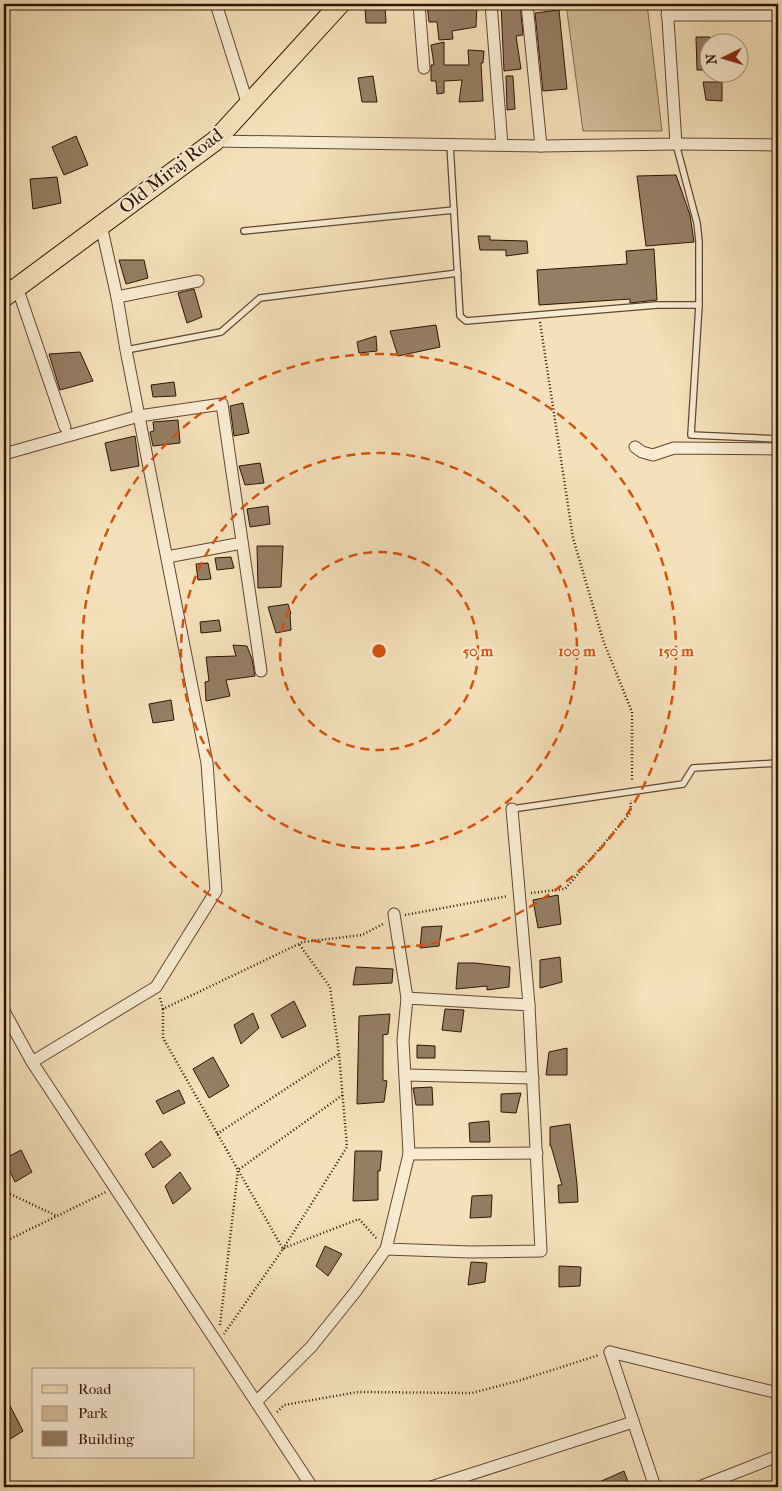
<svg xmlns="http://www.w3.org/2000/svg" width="782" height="1491" viewBox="0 0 782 1491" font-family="'IM FELL French Canon',serif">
  <rect width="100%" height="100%" fill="#f4e0ba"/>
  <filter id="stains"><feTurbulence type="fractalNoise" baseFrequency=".004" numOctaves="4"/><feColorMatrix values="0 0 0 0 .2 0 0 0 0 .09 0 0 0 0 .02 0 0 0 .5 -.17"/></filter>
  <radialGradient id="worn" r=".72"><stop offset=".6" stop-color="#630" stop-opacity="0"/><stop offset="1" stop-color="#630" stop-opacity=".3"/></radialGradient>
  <path fill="#d2bd9b" stroke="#806850" d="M 566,4 L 647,4 L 662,131 L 583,131 Z"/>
  <g fill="#957e63" stroke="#2e1404">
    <path d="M 427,4 L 477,4 L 476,27 L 452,31 L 453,39 L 439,40 L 437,22 L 429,22 Z"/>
    <path d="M 501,4 L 520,4 L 523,35 L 516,36 L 521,69 L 504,71 Z"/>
    <path d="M 385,6 L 386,23 L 366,23 L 365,8 Z"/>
    <path d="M 559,10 L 567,89 L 543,91 L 535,13 Z"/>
    <path d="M 696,37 L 710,37 L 710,70 L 697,70 Z"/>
    <path d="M 444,42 L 444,65 L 469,65 L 468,50 L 484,51 L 483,63 L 481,63 L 483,101 L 459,102 L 462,80 L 444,81 L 444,93 L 437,94 L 436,81 L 431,81 L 431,65 L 434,65 L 431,45 Z"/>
    <path d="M 373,76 L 377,102 L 362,102 L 358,78 Z"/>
    <path d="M 506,76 L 513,76 L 515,109 L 507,110 Z"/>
    <path d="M 703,82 L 722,82 L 722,101 L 706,100 Z"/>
    <path d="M 76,136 L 88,165 L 64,175 L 52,147 Z"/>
    <path d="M 676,175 L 690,215 L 694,242 L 646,246 L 637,176 Z"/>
    <path d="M 57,177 L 61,203 L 33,209 L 30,179 Z"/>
    <path d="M 478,236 L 490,236 L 490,240 L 527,241 L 528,253 L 506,256 L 506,250 L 480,250 Z"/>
    <path d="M 654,249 L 657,300 L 630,303 L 630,299 L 539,305 L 537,270 L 627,264 L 626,251 Z"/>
    <path d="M 119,260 L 144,260 L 148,278 L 126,284 Z"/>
    <path d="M 194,289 L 202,317 L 187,323 L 178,293 Z"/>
    <path d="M 436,325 L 440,347 L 398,356 L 390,331 Z"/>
    <path d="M 376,336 L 377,351 L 359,353 L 357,342 Z"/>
    <path d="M 80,352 L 93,381 L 60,390 L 49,354 Z"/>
    <path d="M 174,382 L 176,396 L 153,397 L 151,385 Z"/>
    <path d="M 243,403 L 249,433 L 234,436 L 230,406 Z"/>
    <path d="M 178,420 L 180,443 L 153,446 L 150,432 L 154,431 L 153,422 Z"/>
    <path d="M 135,436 L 139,466 L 111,471 L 105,443 Z"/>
    <path d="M 260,463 L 264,483 L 245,485 L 239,466 Z"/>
    <path d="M 268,506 L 270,524 L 250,527 L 247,509 Z"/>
    <path d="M 257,546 L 283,546 L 281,587 L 258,588 Z"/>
    <path d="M 231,557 L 234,568 L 217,570 L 215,558 Z"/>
    <path d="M 208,563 L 211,579 L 198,580 L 196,564 Z"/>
    <path d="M 288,604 L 291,614 L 290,615 L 291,630 L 276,633 L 268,607 Z"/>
    <path d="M 219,620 L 221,631 L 201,633 L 200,622 Z"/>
    <path d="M 233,645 L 247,646 L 252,659 L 255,676 L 226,680 L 230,696 L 206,701 L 205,682 L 209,681 L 206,657 L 236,656 Z"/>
    <path d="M 171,700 L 174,720 L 153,723 L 149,704 Z"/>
    <path d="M 558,895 L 561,924 L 538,928 L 533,900 Z"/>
    <path d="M 442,926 L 439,946 L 420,948 L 422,927 Z"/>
    <path d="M 560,957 L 562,982 L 540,988 L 540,960 Z"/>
    <path d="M 458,963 L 475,963 L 510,967 L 509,987 L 487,990 L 487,986 L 456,989 Z"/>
    <path d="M 356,967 L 393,969 L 392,983 L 353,985 Z"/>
    <path d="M 294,1001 L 306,1026 L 282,1038 L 271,1015 Z"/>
    <path d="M 445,1009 L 464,1010 L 461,1032 L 442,1030 Z"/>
    <path d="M 253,1013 L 259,1028 L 241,1044 L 234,1025 Z"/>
    <path d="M 390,1014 L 388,1034 L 383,1035 L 383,1080 L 387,1081 L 384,1102 L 357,1104 L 359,1016 Z"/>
    <path d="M 417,1045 L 435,1046 L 435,1058 L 417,1058 Z"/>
    <path d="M 567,1048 L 567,1075 L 546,1075 L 549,1052 Z"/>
    <path d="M 213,1057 L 229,1086 L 209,1098 L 193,1069 Z"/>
    <path d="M 432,1087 L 433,1105 L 416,1105 L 413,1088 Z"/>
    <path d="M 179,1090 L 185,1103 L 163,1114 L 156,1101 Z"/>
    <path d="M 521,1093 L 516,1113 L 501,1112 L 501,1094 Z"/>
    <path d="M 489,1121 L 490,1142 L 470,1142 L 469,1123 Z"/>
    <path d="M 570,1124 L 577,1184 L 578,1202 L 559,1203 L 558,1185 L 562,1185 L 551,1146 L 550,1146 L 550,1127 Z"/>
    <path d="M 161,1141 L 171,1155 L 153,1168 L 145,1154 Z"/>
    <path d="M 21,1150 L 32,1172 L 15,1182 L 4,1159 Z"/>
    <path d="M 355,1151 L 382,1151 L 380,1171 L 378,1171 L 378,1200 L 353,1201 Z"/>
    <path d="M 180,1172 L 191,1189 L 173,1204 L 165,1186 Z"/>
    <path d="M 492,1195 L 491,1217 L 470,1218 L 472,1196 Z"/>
    <path d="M 325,1246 L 342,1254 L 328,1276 L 316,1266 Z"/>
    <path d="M 471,1262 L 487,1263 L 485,1282 L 468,1285 Z"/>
    <path d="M 559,1266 L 581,1267 L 580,1286 L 559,1287 Z"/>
    <path d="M 4,1394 L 23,1431 L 4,1443 Z"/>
    <path d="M 624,1471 L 630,1487 L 588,1487 Z"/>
  </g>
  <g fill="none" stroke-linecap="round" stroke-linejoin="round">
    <defs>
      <g id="service">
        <path d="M 450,144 L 460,316 L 466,321 L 657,305 L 699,305 L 699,241 L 697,223 L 676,144"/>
        <path d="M 244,231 L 454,210"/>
        <path d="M 699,305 L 691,435 L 778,439"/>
        <path d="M 126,350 L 221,332 L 260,298 L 458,273"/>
        <path d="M 512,809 L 683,784 L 693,768 L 778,763"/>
      </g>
      <g id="minor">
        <path d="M 216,4 L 248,105"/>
        <path d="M 419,4 L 424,68"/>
        <path d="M 491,4 L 502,145"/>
        <path d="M 527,4 L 541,146"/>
        <path d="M 667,15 L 778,15"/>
        <path d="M 215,141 L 541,146 L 676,144 L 667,4"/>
        <path d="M 676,144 L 778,145"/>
        <path d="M 17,287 L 65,427"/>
        <path d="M 117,297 L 198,281"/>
        <path d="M 635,447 L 642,452 L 653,455 L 674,448 L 778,449"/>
        <path d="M 4,454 L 139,416 L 222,404 L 261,671"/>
        <path d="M 167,557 L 242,543"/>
        <path d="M 512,809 L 529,1005"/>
        <path d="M 394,914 L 407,998"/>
        <path d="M 4,1011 L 32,1062 L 312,1487"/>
        <path d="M 32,1062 L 156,987 L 216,891 L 207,763 L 126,350 L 117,297 L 101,225"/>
        <path d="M 405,1075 L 533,1078"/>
        <path d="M 409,1154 L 537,1153"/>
        <path d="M 610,1352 L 778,1393"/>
        <path d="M 610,1352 L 655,1487"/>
        <path d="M 256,1402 L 311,1347 L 356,1291 L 386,1249 L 409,1154 L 403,1040 L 407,998 L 529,1005 L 541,1251 L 470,1252 L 386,1249"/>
        <path d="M 431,1487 L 633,1422"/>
        <path d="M 699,1487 L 778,1456"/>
      </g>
      <path id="primary" d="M 4,297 L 215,141 L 340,4"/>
    </defs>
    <use href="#service" stroke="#604732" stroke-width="8"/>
    <use href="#minor" stroke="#604732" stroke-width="13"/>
    <use href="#primary" stroke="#2e1404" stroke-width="21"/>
    <g stroke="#2e1404" stroke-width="2.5" stroke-dasharray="1 2.5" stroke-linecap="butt">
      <path d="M 540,322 L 573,538 L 603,640 L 632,712 L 632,782"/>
      <path d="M 531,893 L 565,889 L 630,813 L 631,800"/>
      <path d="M 405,915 L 508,896"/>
      <path d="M 160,998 L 163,1009 L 303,942 L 362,935 L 383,924"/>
      <path d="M 163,1009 L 163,1038 L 283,1249 L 224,1334"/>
      <path d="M 217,1134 L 339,1054"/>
      <path d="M 10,1194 L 57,1216"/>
      <path d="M 4,1242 L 106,1192"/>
      <path d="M 284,1248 L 359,1219 L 377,1239"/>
      <path d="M 283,1249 L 347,1147 L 339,1054 L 330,987 L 299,944"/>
      <path d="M 220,1325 L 238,1170 L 344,1094"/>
      <path d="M 277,1412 L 284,1405 L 358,1392 L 472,1393 L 518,1381 L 599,1355"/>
    </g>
    <use href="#service" stroke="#f8ebd2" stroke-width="5.5"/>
    <use href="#minor" stroke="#f8ebd2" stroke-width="11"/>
    <use href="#primary" stroke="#f4e0ba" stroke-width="19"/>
  </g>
  <g fill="none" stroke="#d5520b" stroke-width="2.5" stroke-dasharray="9 6">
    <circle cx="379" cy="651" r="99"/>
    <circle cx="379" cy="651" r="198"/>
    <circle cx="379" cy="651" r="297"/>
  </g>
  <g text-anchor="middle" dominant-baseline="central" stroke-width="4" stroke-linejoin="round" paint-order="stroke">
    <g font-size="19" fill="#2e1404" stroke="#f8ebd2">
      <text transform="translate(171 171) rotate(-38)">Old Miraj Road</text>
    </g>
  </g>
  <circle cx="379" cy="651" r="8" fill="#d5520b" stroke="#f8ebd2" stroke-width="2.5"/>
  <g font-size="15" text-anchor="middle" font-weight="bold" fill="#d5520b" stroke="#f8ebd2" stroke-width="4" stroke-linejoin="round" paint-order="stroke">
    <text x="478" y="656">50 m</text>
    <text x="577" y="656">100 m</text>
    <text x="676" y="656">150 m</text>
  </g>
  <rect width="782" height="1491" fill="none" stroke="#f4e0ba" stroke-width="20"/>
  <rect x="5" y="5" width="772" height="1481" fill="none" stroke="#2e1404" stroke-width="2.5"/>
  <rect x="10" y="10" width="762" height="1471" fill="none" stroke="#2e1404"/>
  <rect x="32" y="1368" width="162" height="90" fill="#f8ebd2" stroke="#a79580"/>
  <rect x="42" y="1385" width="25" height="8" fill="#f4e0ba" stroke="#a79580"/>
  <text x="78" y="1394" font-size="15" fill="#2e1404">Road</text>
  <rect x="42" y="1406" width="25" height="15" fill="#d2bd9b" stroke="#a79580"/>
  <text x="78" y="1418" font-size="15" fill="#2e1404">Park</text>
  <rect x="42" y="1431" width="25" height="15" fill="#957e63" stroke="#a79580"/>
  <text x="78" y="1444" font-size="15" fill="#2e1404">Building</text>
  <g transform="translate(724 58) rotate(265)"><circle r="24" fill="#f8ebd2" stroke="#a79580"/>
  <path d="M0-4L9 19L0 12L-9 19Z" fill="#8f2418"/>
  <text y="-8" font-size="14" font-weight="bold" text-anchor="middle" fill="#2e1404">N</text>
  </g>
  <rect width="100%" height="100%" filter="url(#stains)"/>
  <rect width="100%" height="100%" fill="url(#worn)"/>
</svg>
